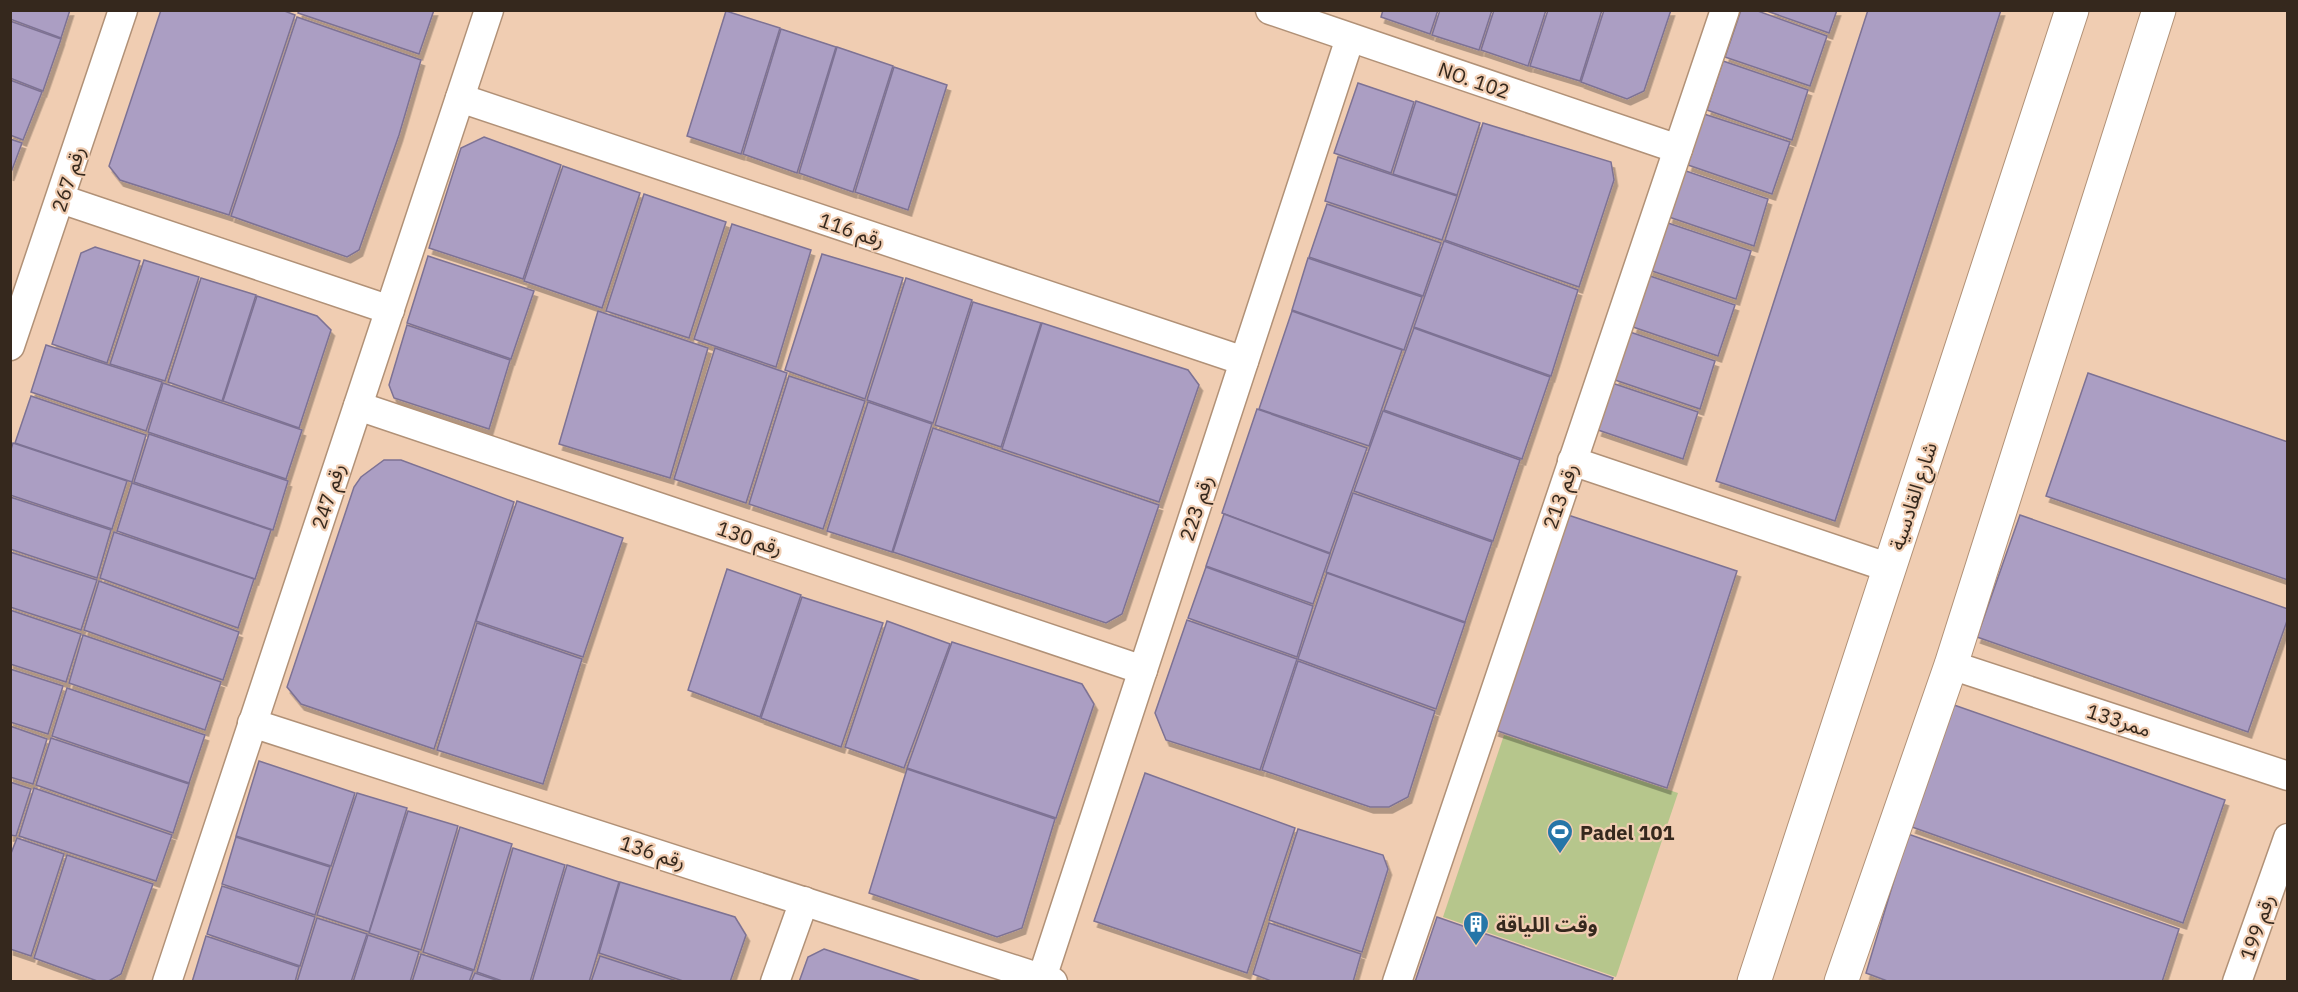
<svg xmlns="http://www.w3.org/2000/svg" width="2298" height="992" viewBox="0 0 2298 992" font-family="'IBM Plex Sans','Noto Sans Arabic',sans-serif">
  <defs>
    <filter id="shadow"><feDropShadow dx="3.5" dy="6" stdDeviation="0" flood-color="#0004"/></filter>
  </defs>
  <rect width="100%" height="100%" fill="#f0cdb2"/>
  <path fill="#b6c68c" d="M 1504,735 L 1678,793 L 1616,977 L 1443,917 Z"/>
  <g fill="#ab9ec3" stroke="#7d7294" stroke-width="1.5" filter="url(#shadow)">
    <path d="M 10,10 L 70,10 L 61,38 L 10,19 Z"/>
    <path d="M 161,10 L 282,10 L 295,15 L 229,215 L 120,180 L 109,166 Z"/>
    <path d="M 299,10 L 434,10 L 419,54 L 298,13 Z"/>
    <path d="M 1383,10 L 1438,10 L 1430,34 L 1381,17 Z"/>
    <path d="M 1440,10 L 1492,10 L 1479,50 L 1432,35 Z"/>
    <path d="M 1494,10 L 1546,10 L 1528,66 L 1481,50 Z"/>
    <path d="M 1548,10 L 1602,10 L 1580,81 L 1530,66 Z"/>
    <path d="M 1604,10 L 1671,10 L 1644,91 L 1627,99 L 1581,82 Z"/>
    <path d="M 1741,10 L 1755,10 L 1827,36 L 1810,86 L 1725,57 Z"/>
    <path d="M 1764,10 L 1837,10 L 1829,33 Z"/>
    <path d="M 1868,10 L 2001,10 L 1835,521 L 1716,481 Z"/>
    <path d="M 726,11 L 780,28 L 741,154 L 687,136 Z"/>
    <path d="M 297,17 L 421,60 L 399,135 L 359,250 L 347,257 L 231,216 Z"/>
    <path d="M 10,21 L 61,39 L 43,91 L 10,78 Z"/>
    <path d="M 781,29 L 836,47 L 797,173 L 743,154 Z"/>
    <path d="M 837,47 L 893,66 L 853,192 L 799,173 Z"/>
    <path d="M 1723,61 L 1808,90 L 1792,140 L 1707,110 Z"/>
    <path d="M 894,67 L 947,85 L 908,210 L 855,192 Z"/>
    <path d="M 10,80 L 42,92 L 23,140 L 10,135 Z"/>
    <path d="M 1358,83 L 1414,102 L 1391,173 L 1334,153 Z"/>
    <path d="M 1416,101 L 1480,123 L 1457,195 L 1393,174 Z"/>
    <path d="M 1704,114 L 1790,142 L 1772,194 L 1688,165 Z"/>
    <path d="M 1483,123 L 1611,162 L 1614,180 L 1579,287 L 1445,240 Z"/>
    <path d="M 484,137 L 561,165 L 523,279 L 429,248 L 461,148 Z"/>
    <path d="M 10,139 L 22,143 L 10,175 Z"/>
    <path d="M 1338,157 L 1457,196 L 1442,240 L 1325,201 Z"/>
    <path d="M 563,166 L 640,193 L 602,308 L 524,281 Z"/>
    <path d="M 1683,170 L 1768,199 L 1754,246 L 1669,217 Z"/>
    <path d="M 644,194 L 726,222 L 689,338 L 606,311 Z"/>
    <path d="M 1327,204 L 1441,243 L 1423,296 L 1309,257 Z"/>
    <path d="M 1665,222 L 1751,251 L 1736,299 L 1649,270 Z"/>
    <path d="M 732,224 L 811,250 L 776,367 L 694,339 Z"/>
    <path d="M 1444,241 L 1578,290 L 1551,376 L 1414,327 Z"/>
    <path d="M 95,247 L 140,261 L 107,363 L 52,344 L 81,253 Z"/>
    <path d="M 822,254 L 903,278 L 865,399 L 785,370 Z"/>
    <path d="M 428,256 L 534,291 L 511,359 L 407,323 Z"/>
    <path d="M 1308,258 L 1422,297 L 1404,350 L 1292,310 Z"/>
    <path d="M 144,260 L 199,277 L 165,381 L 110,364 Z"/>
    <path d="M 1650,276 L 1735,305 L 1718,356 L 1633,327 Z"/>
    <path d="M 201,278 L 256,295 L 222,401 L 168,382 Z"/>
    <path d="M 906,278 L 972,300 L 933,423 L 867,400 Z"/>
    <path d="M 257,296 L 317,316 L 331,330 L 299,428 L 223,401 Z"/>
    <path d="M 973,302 L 1041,323 L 1001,447 L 935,425 Z"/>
    <path d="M 598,311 L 708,348 L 670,478 L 559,444 Z"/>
    <path d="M 1292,311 L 1402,350 L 1369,446 L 1259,409 Z"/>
    <path d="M 1042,323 L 1188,370 L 1199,385 L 1159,502 L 1002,449 Z"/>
    <path d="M 407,325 L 510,360 L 489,429 L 394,398 L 389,385 Z"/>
    <path d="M 1414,328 L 1550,377 L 1522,459 L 1384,410 Z"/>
    <path d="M 1630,332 L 1715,361 L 1700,409 L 1615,380 Z"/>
    <path d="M 46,345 L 162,382 L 146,431 L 31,392 Z"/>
    <path d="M 715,348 L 787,373 L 746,503 L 674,479 Z"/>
    <path d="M 2088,373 L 2288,442 L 2288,580 L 2046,496 Z"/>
    <path d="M 789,376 L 865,401 L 823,529 L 749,504 Z"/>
    <path d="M 163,383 L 302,430 L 286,479 L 148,432 Z"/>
    <path d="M 1612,383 L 1698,412 L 1683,459 L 1598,430 Z"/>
    <path d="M 31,396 L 146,435 L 132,482 L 15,443 Z"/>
    <path d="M 868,402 L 932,424 L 892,552 L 827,531 Z"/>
    <path d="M 1257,409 L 1367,448 L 1330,553 L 1222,513 Z"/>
    <path d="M 1383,411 L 1520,460 L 1493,541 L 1354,491 Z"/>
    <path d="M 933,428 L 1159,505 L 1122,614 L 1106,623 L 893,552 Z"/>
    <path d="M 149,434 L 288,481 L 273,530 L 134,482 Z"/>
    <path d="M 13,443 L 127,481 L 112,529 L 10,495 L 10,452 Z"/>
    <path d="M 384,460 L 401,460 L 514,502 L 434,749 L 301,704 L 287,687 L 354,487 L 361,477 Z"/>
    <path d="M 132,483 L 271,530 L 255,579 L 117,531 Z"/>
    <path d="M 1353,493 L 1492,542 L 1465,622 L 1326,572 Z"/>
    <path d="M 10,497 L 111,530 L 97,578 L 10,549 Z"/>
    <path d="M 517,501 L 623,538 L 583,657 L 476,621 Z"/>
    <path d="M 1224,514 L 1330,554 L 1313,604 L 1206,566 Z"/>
    <path d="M 1568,515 L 1737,571 L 1667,788 L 1495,730 Z"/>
    <path d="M 2020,515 L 2288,609 L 2288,618 L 2248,732 L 1977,637 Z"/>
    <path d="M 114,532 L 254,579 L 238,628 L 100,578 Z"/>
    <path d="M 10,552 L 97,580 L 81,630 L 10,607 Z"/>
    <path d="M 1206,567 L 1313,606 L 1297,657 L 1188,618 Z"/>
    <path d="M 727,569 L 801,595 L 760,717 L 688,690 Z"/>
    <path d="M 1327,573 L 1465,623 L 1436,709 L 1298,659 Z"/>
    <path d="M 99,581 L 239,632 L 223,680 L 84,630 Z"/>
    <path d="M 802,597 L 883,623 L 841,747 L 761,718 Z"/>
    <path d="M 10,610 L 81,634 L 66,682 L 10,664 Z"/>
    <path d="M 1187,620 L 1297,659 L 1260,770 L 1166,740 L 1155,713 Z"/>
    <path d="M 887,621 L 950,644 L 904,768 L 845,747 Z"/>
    <path d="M 477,623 L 582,659 L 543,784 L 437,750 Z"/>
    <path d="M 83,635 L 221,682 L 205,730 L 69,683 Z"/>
    <path d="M 952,642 L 1082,684 L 1094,704 L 1056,818 L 907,768 Z"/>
    <path d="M 1298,661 L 1435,711 L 1408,797 L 1389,807 L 1370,807 L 1262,770 Z"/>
    <path d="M 10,669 L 63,686 L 48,734 L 10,722 Z"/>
    <path d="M 67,688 L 205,735 L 189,783 L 52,736 Z"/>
    <path d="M 1954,705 L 2225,800 L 2183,923 L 1912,827 Z"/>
    <path d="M 10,726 L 47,739 L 33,784 L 10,777 Z"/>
    <path d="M 51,738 L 189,784 L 173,833 L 36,785 Z"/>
    <path d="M 259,761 L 355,793 L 331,866 L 236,836 Z"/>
    <path d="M 907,769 L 1055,819 L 1022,928 L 997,937 L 869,893 Z"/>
    <path d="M 1145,773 L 1295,828 L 1247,973 L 1094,921 Z"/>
    <path d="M 10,782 L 31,789 L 16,836 L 10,835 Z"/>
    <path d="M 34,788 L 172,835 L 156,881 L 19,836 Z"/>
    <path d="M 357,793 L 407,808 L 369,932 L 317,915 Z"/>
    <path d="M 408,811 L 458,826 L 421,950 L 369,933 Z"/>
    <path d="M 460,827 L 512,844 L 474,970 L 423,952 Z"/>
    <path d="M 1298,829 L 1383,855 L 1388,869 L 1362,952 L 1269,920 Z"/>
    <path d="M 1908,834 L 2179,929 L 2162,982 L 1890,982 L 1866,973 Z"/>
    <path d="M 236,837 L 330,867 L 315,915 L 222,884 Z"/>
    <path d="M 17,838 L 64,854 L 31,956 L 10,949 L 10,856 Z"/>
    <path d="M 513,848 L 565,865 L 530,982 L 505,982 L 477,972 Z"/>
    <path d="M 67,855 L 153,884 L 121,974 L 107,982 L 100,982 L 34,958 Z"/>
    <path d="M 567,865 L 619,882 L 589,982 L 532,982 Z"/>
    <path d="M 620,882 L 735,917 L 746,935 L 730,982 L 686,982 L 599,953 Z"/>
    <path d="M 222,886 L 315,917 L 300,966 L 207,934 Z"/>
    <path d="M 1437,917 L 1613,978 L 1611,982 L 1415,982 Z"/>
    <path d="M 317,918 L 367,934 L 351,982 L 297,982 Z"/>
    <path d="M 1269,923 L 1361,954 L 1353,982 L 1274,982 L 1253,974 Z"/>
    <path d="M 368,935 L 419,952 L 410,982 L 353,982 Z"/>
    <path d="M 206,936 L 299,967 L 295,982 L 192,982 Z"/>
    <path d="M 824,949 L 921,981 L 921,982 L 799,982 L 808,957 Z"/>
    <path d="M 421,954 L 473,971 L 469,982 L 412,982 Z"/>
    <path d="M 600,956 L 680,982 L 591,982 Z"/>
    <path d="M 475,973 L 502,982 L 471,982 Z"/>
  </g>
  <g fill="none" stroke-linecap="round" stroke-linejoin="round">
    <defs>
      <g id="minor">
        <path d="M 1270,10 L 1678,149"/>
        <path d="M 460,98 L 1244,361"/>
        <path d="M 61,199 L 390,310"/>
        <path d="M 10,346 L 123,10"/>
        <path d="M 358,406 L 1143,670"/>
        <path d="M 1572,461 L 1890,568"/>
        <path d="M 1951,665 L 2288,776"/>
        <path d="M 252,723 L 1053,982"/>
        <path d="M 1042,978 L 1350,38"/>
        <path d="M 167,982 L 489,10"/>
        <path d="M 775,982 L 804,901"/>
        <path d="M 1397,982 L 1725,10"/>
        <path d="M 2237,982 L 2288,838"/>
      </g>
      <g id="tertiary">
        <path d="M 1754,982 L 2072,10"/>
        <path d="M 1841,982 L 1951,665 L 2159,10"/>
      </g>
    </defs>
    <use href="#minor" stroke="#b19177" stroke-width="31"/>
    <use href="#tertiary" stroke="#b19177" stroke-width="35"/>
    <use href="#minor" stroke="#fff" stroke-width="28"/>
    <use href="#tertiary" stroke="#fff" stroke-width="33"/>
  </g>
  <defs>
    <symbol id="stadium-pin" viewBox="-11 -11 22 30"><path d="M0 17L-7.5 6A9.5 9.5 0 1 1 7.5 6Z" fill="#2676a8" stroke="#f0cdb2"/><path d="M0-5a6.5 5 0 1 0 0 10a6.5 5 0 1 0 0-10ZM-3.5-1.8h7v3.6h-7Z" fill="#fff"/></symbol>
    <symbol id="building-pin" viewBox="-11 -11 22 30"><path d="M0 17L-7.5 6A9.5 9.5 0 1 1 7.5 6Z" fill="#2676a8" stroke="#f0cdb2"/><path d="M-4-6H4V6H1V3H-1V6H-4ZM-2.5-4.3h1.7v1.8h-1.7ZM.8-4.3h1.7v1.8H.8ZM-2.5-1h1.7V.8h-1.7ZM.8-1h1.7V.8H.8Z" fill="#fff"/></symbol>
  </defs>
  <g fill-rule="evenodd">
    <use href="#stadium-pin" x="1545" y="817" width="30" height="40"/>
    <use href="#building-pin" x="1461" y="909" width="30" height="40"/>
  </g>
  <g text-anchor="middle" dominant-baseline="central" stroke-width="4.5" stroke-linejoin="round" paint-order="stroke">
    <g font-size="20" fill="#35281d" stroke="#f0cdb2">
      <text transform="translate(1474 80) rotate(19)">NO. 102</text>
      <text transform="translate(68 179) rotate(-72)">رقم 267</text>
      <text transform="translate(852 230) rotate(19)">رقم 116</text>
      <text transform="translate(328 496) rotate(-72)">رقم 247</text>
      <text transform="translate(1560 496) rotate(-71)">رقم 213</text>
      <text transform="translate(1913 496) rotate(-72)">شارع القادسية</text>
      <text transform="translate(1196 508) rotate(-72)">رقم 223</text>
      <text transform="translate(750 538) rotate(19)">رقم 130</text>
      <text transform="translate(2119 720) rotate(18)">ممر133</text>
      <text transform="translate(653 852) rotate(18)">رقم 136</text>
      <text transform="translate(2257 927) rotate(-71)">رقم 199</text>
    </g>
    <g font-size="20" font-weight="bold" fill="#35281d" stroke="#f0cdb2" text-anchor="start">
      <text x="1580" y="832">Padel 101</text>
      <text x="1496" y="924">وقت اللياقة</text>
    </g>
  </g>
  <rect width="2298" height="992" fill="none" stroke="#35281d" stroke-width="24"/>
</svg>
